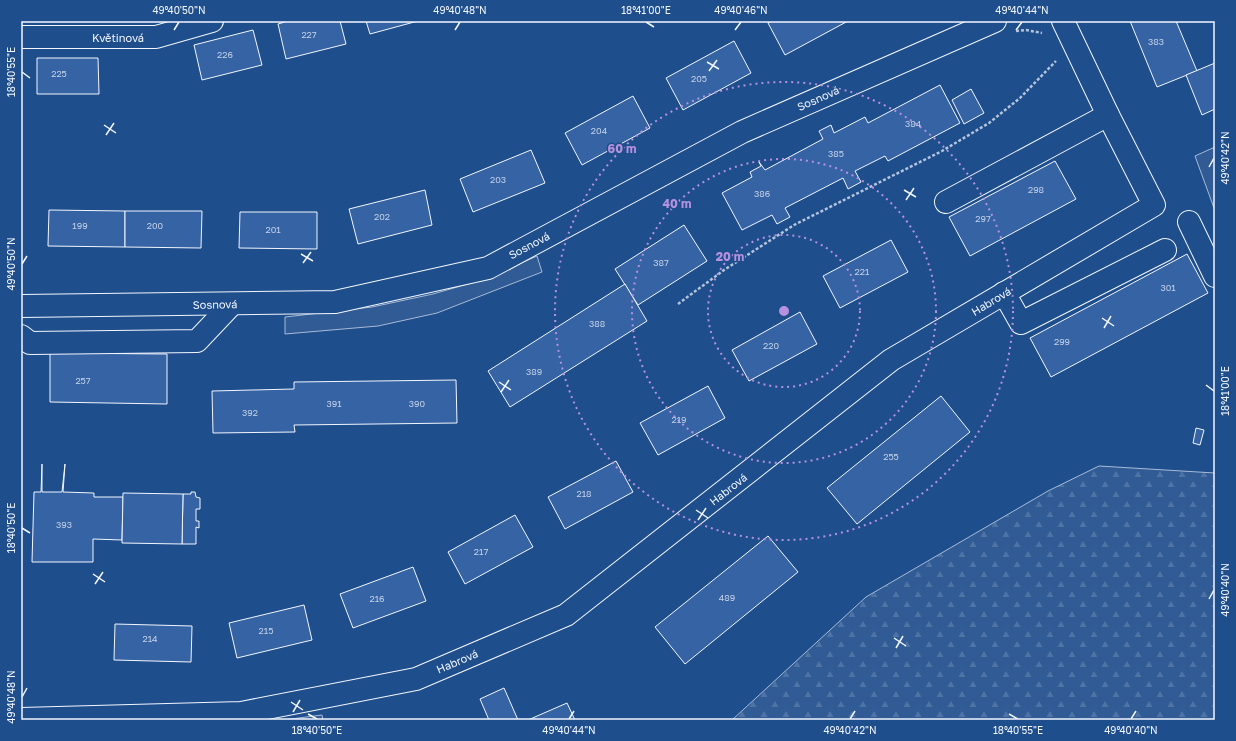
<svg xmlns="http://www.w3.org/2000/svg" width="1236" height="741" viewBox="0 0 1236 741" font-family="'Golos Text',sans-serif">
  <defs>
    <pattern id="forest-firs" width="22" height="20" patternUnits="userSpaceOnUse"><rect width="22" height="20" fill="#305b95"/><path d="M5 1l3.5 6h-7zM16 11l3.5 6h-7z" fill="#4e73a5"/></pattern>
  </defs>
  <rect width="100%" height="100%" fill="#1f4e8c"/>
  <path fill="url(#forest-firs)" stroke="#a8bbd7" d="M 1099,466 L 1215,473 L 1215,720 L 732,720 L 866,597 L 1048,491 Z"/>
  <g fill="#305b95" stroke="#a8bbd7">
    <path d="M 1215,147 L 1215,208 L 1214,208 L 1195,156 Z"/>
    <path d="M 537,256 L 542,272 L 437,313 L 378,326 L 285,334 L 285,317 L 372,307 L 433,294 L 485,279 Z"/>
    <path d="M 322,715 L 323,720 L 283,720 Z"/>
  </g>
  <g fill="#3563a3" stroke="#f2f6ff">
    <path d="M 288,21 L 340,21 L 346,44 L 286,59 L 278,24 Z"/>
    <path d="M 366,21 L 418,21 L 370,34 Z"/>
    <path d="M 772,21 L 848,21 L 785,55 L 768,23 Z"/>
    <path d="M 1130,21 L 1176,21 L 1197,71 L 1157,87 Z"/>
    <path d="M 253,30 L 262,65 L 202,80 L 194,45 Z"/>
    <path d="M 734,41 L 751,73 L 683,110 L 666,78 Z"/>
    <path d="M 37,58 L 98,58 L 99,94 L 37,94 Z"/>
    <path d="M 1215,63 L 1215,109 L 1202,115 L 1186,75 Z"/>
    <path d="M 940,85 L 960,123 L 888,161 L 885,156 L 855,171 L 861,182 L 848,189 L 843,178 L 785,208 L 790,217 L 777,224 L 772,215 L 742,230 L 722,193 L 752,177 L 750,172 L 761,166 L 759,162 L 765,170 L 823,139 L 819,131 L 831,125 L 834,133 L 865,117 L 868,123 Z"/>
    <path d="M 971,89 L 984,113 L 964,124 L 952,100 Z"/>
    <path d="M 633,96 L 650,128 L 582,165 L 565,133 Z"/>
    <path d="M 531,150 L 545,183 L 473,212 L 460,179 Z"/>
    <path d="M 1055,161 L 1076,199 L 970,256 L 949,217 Z"/>
    <path d="M 425,190 L 432,225 L 358,244 L 349,209 Z"/>
    <path d="M 49,210 L 125,211 L 125,247 L 48,246 Z"/>
    <path d="M 125,211 L 202,211 L 201,248 L 125,247 Z"/>
    <path d="M 240,212 L 317,212 L 317,249 L 239,248 Z"/>
    <path d="M 684,225 L 707,261 L 638,305 L 615,269 Z"/>
    <path d="M 891,240 L 908,272 L 840,308 L 823,276 Z"/>
    <path d="M 1187,254 L 1208,293 L 1051,377 L 1030,338 Z"/>
    <path d="M 625,284 L 647,321 L 510,407 L 488,371 Z"/>
    <path d="M 800,312 L 817,344 L 749,381 L 732,350 Z"/>
    <path d="M 50,353 L 167,354 L 167,404 L 50,402 Z"/>
    <path d="M 456,380 L 457,423 L 294,425 L 295,432 L 213,433 L 212,391 L 294,389 L 294,382 Z"/>
    <path d="M 708,386 L 725,418 L 658,455 L 640,423 Z"/>
    <path d="M 941,396 L 970,432 L 857,524 L 827,488 Z"/>
    <path d="M 1196,428 L 1204,430 L 1200,445 L 1193,443 Z"/>
    <path d="M 616,461 L 633,492 L 565,529 L 548,497 Z"/>
    <path d="M 42,464 L 42,492 L 62,492 L 65,464 L 63,492 L 94,493 L 94,497 L 123,497 L 122,540 L 93,539 L 93,562 L 32,562 L 34,492 L 41,492 Z"/>
    <path d="M 191,492 L 195,492 L 196,497 L 200,498 L 200,509 L 196,509 L 196,521 L 199,521 L 199,528 L 196,527 L 196,544 L 182,544 L 183,494 L 191,494 Z"/>
    <path d="M 123,493 L 183,494 L 182,544 L 122,543 Z"/>
    <path d="M 515,515 L 533,547 L 465,584 L 448,552 Z"/>
    <path d="M 768,536 L 798,572 L 685,664 L 655,627 Z"/>
    <path d="M 413,567 L 426,601 L 353,628 L 340,594 Z"/>
    <path d="M 304,605 L 312,640 L 237,658 L 229,623 Z"/>
    <path d="M 115,624 L 192,626 L 191,662 L 114,660 Z"/>
    <path d="M 504,688 L 518,720 L 489,720 L 480,699 Z"/>
    <path d="M 567,703 L 575,720 L 528,720 Z"/>
  </g>
  <g fill="none" stroke-linecap="round" stroke-linejoin="round">
    <defs>
      <g id="minor">
        <path d="M 21,37 L 156,37 L 212,21"/>
        <path d="M 946,202 L 1108,115"/>
        <path d="M 1189,222 L 1215,276"/>
        <path d="M 1004,293 L 1021,323 L 1165,250"/>
        <path d="M 21,306 L 335,302 L 488,268 L 742,132 L 995,21"/>
        <path d="M 21,336 L 30,343 L 197,341 L 232,304"/>
        <path d="M 21,719 L 241,713 L 416,679 L 566,615 L 891,360 L 1154,205 L 1108,115 L 1063,21"/>
      </g>
    </defs>
    <use href="#minor" stroke="#f2f6ff" stroke-width="24"/>
    <g stroke="#b3c4dc" stroke-width="2.5" stroke-dasharray="3 2" stroke-linecap="butt">
      <path d="M 1016,31 L 1026,30 L 1042,33"/>
      <path d="M 678,304 L 724,270 L 794,225 L 942,151 L 989,123 L 1020,98 L 1056,61"/>
    </g>
    <use href="#minor" stroke="#1f4e8c" stroke-width="22"/>
  </g>
  <path fill="none" stroke="#f2f6ff" stroke-width="1.5" d="M 646,22 L 654,27M 174,30 L 179,22M 455,30 L 460,22M 735,30 L 741,22M 1016,30 L 1022,22M 707,62 L 719,69M 709,71 L 717,60M 22,72 L 30,78M 104,125 L 116,133M 106,135 L 114,123M 1209,167 L 1214,158M 904,190 L 916,197M 906,200 L 914,188M 301,254 L 313,261M 303,263 L 311,252M 22,264 L 27,256M 1102,318 L 1114,326M 1104,328 L 1111,316M 499,382 L 511,390M 1206,385 L 1214,391M 501,392 L 509,380M 696,510 L 708,518M 698,520 L 706,508M 22,528 L 30,533M 93,574 L 105,582M 95,584 L 103,572M 1209,599 L 1214,590M 894,638 L 906,646M 896,648 L 903,636M 22,697 L 27,688M 291,702 L 303,710M 293,712 L 300,700M 308,714 L 317,719M 1009,714 L 1018,719M 569,719 L 574,711M 850,719 L 855,711M 1131,719 L 1136,711"/>
  <g fill="none" stroke="#b691df" stroke-width="2" stroke-dasharray="2 4">
    <circle cx="784" cy="311" r="76"/>
    <circle cx="784" cy="311" r="152"/>
    <circle cx="784" cy="311" r="229"/>
  </g>
  <g text-anchor="middle" dominant-baseline="central" stroke-width="3" stroke-linejoin="round" paint-order="stroke">
    <g font-size="9" fill="#c3d1e8">
      <text x="309" y="34">227</text>
      <text x="1156" y="41">383</text>
      <text x="225" y="54">226</text>
      <text x="59" y="73">225</text>
      <text x="699" y="78">205</text>
      <text x="913" y="123">384</text>
      <text x="599" y="130">204</text>
      <text x="836" y="153">385</text>
      <text x="498" y="179">203</text>
      <text x="1036" y="189">298</text>
      <text x="762" y="193">386</text>
      <text x="382" y="216">202</text>
      <text x="983" y="218">297</text>
      <text x="80" y="225">199</text>
      <text x="155" y="225">200</text>
      <text x="273" y="229">201</text>
      <text x="661" y="262">387</text>
      <text x="862" y="271">221</text>
      <text x="1168" y="287">301</text>
      <text x="597" y="323">388</text>
      <text x="1062" y="341">299</text>
      <text x="771" y="345">220</text>
      <text x="534" y="371">389</text>
      <text x="83" y="380">257</text>
      <text x="334" y="403">391</text>
      <text x="417" y="403">390</text>
      <text x="250" y="412">392</text>
      <text x="679" y="419">219</text>
      <text x="891" y="456">255</text>
      <text x="584" y="493">218</text>
      <text x="64" y="524">393</text>
      <text x="481" y="551">217</text>
      <text x="727" y="597">489</text>
      <text x="377" y="598">216</text>
      <text x="266" y="630">215</text>
      <text x="150" y="638">214</text>
    </g>
    <g font-size="11" fill="#f2f6ff" stroke="#1f4e8c">
      <text x="118" y="37">Květinová</text>
      <text transform="translate(818 98) rotate(-24)">Sosnová</text>
      <text transform="translate(529 245) rotate(-28)">Sosnová</text>
      <text transform="translate(991 301) rotate(-31)">Habrová</text>
      <text transform="translate(215 304) rotate(-1)">Sosnová</text>
      <text transform="translate(728 489) rotate(-38)">Habrová</text>
      <text transform="translate(457 661) rotate(-23)">Habrová</text>
    </g>
  </g>
  <circle cx="784" cy="311" r="6" fill="#b691df" stroke="#1f4e8c" stroke-width="2"/>
  <g font-size="12" text-anchor="middle" font-weight="bold" fill="#b691df" stroke="#1f4e8c" stroke-width="3" stroke-linejoin="round" paint-order="stroke">
    <text x="622" y="153">60 m</text>
    <text x="677" y="208">40 m</text>
    <text x="730" y="261">20 m</text>
  </g>
  <rect width="1236" height="741" fill="none" stroke="#1f4e8c" stroke-width="44"/>
  <rect x="22" y="22" width="1192" height="697" fill="none" stroke="#f2f6ff" stroke-width="1.5"/>
  <g font-size="10" text-anchor="middle" fill="#f2f6ff">
    <text x="179" y="14">49°40'50"N</text>
    <text x="460" y="14">49°40'48"N</text>
    <text x="646" y="14">18°41'00"E</text>
    <text x="741" y="14">49°40'46"N</text>
    <text x="1022" y="14">49°40'44"N</text>
    <text transform="translate(11 72) rotate(-90)" y="4">18°40'55"E</text>
    <text transform="translate(1225 158) rotate(-90)" y="4">49°40'42"N</text>
    <text transform="translate(11 264) rotate(-90)" y="4">49°40'50"N</text>
    <text transform="translate(1225 391) rotate(-90)" y="4">18°41'00"E</text>
    <text transform="translate(11 528) rotate(-90)" y="4">18°40'50"E</text>
    <text transform="translate(1225 590) rotate(-90)" y="4">49°40'40"N</text>
    <text transform="translate(11 697) rotate(-90)" y="4">49°40'48"N</text>
    <text x="317" y="734">18°40'50"E</text>
    <text x="569" y="734">49°40'44"N</text>
    <text x="850" y="734">49°40'42"N</text>
    <text x="1018" y="734">18°40'55"E</text>
    <text x="1131" y="734">49°40'40"N</text>
  </g>
</svg>
